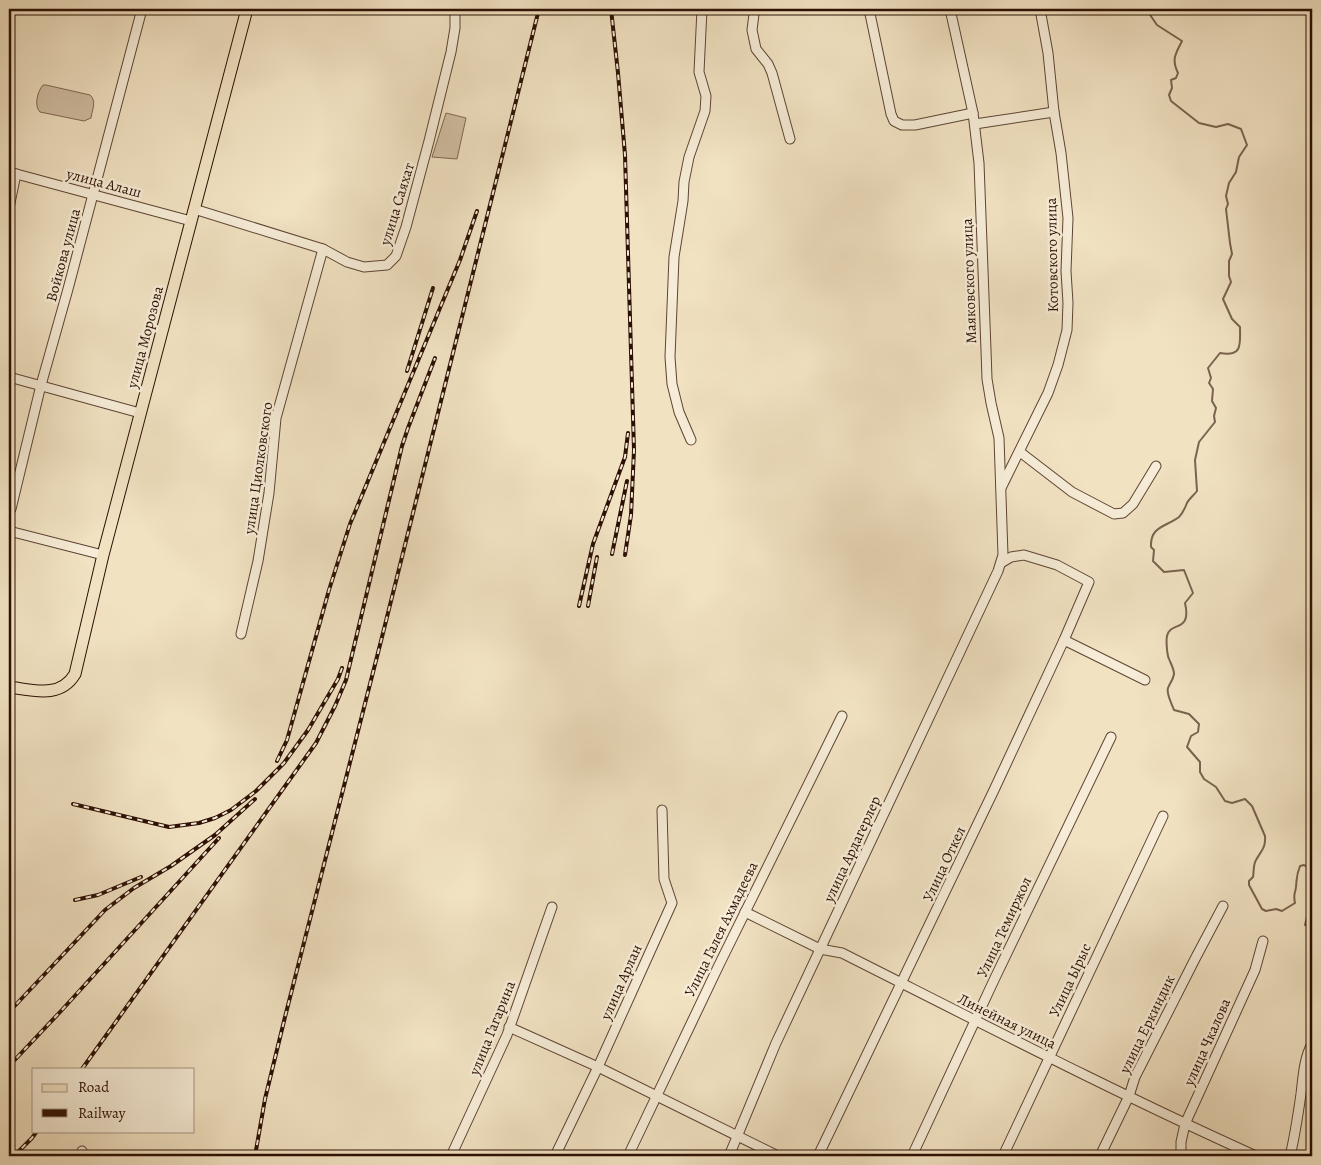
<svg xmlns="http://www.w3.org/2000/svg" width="1321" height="1165" viewBox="0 0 1321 1165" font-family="Alegreya,serif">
  <rect width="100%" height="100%" fill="#f1e2c2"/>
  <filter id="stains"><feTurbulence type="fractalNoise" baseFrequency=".004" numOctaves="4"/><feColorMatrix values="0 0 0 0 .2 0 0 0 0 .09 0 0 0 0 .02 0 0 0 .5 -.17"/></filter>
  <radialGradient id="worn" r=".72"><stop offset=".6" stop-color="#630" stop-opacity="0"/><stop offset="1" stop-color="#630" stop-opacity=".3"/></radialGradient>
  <g fill="#d0bea2" stroke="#7e6752">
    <path d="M 43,85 L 46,85 L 90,95 C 97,101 92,110 91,118 L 84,121 L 40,112 C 34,106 37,92 43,85 Z"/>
    <path d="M 446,113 L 466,118 L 457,159 L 432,157 Z"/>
  </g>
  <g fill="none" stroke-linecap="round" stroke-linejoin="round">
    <g stroke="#7a634f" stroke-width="2">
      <path d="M 1146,9 L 1157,25 L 1182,41 C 1176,53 1171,59 1178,73 L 1176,78 L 1171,80 L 1172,88 L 1169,95 L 1171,101 L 1199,123 L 1216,127 L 1228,124 L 1241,129 L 1247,145 L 1239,157 L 1236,172 L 1229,183 L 1226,196 L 1228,204 L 1226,209 L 1230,243 L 1232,254 L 1229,261 L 1229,276 L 1231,282 L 1223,299 L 1232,319 L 1240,327 C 1240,344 1243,357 1220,353 L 1208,368 L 1211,378 L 1209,383 L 1213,389 L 1212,401 L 1216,408 L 1214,416 L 1215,422 L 1199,442 L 1195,460 L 1197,491 C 1194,495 1189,499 1187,503 C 1185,508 1183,513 1179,517 C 1166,527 1150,526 1151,547 L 1154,550 L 1153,561 L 1164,572 L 1184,570 L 1193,593 L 1185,603 C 1192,633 1170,621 1167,636 C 1166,641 1167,655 1169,659 C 1171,664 1174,669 1174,674 C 1173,680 1170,683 1168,688 C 1166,694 1172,704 1174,710 L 1189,714 L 1199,724 L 1198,732 L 1191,736 L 1187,747 L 1200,762 L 1200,772 L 1204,779 L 1216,787 L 1225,801 L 1232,803 L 1245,799 L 1252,806 L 1265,836 C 1266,848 1261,851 1256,860 C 1253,865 1254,872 1253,877 L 1249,881 L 1249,885 L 1262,909 L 1266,911 L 1276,909 L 1282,911 L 1295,903 C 1293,893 1295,895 1296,887 C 1297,877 1296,876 1300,866 L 1304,865 L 1310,869 L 1312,882"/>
      <path d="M 1312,906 L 1309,909 L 1305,925 L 1312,929"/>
    </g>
    <defs>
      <g id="minor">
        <path d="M 753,9 L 754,14 L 752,30 L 756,49 L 768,64 L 772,73 L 790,139"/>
        <path d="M 869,9 L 891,114 L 894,121 L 902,125 L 915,125 L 973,113"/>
        <path d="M 975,124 L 1054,112"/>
        <path d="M 9,172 L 191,221"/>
        <path d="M 9,208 L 16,174"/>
        <path d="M 194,209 L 323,249 L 347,262 L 364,267 L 387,265 L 396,256 L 406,227 L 429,141 L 451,52 L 455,28 L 455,14 L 452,9"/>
        <path d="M 9,377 L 140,413"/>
        <path d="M 691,440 L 679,412 L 672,384 L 670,357 L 674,257 L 683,201 L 684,182 L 689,157 L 705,111 L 706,96 L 699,72 L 702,9"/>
        <path d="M 1020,452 L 1072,492 L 1114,514 L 1123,513 L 1133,504 L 1156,466"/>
        <path d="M 1001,488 L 1048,393 L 1058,365 L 1067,330 L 1068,303 L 1066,271 L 1068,218 L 1061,153 L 1054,112 L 1048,53 L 1040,9"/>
        <path d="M 11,509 L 41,385 L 68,289 L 142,9"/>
        <path d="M 9,531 L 103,555"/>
        <path d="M 241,634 L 258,561 L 269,493 L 276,418 L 323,249"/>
        <path d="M 1064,640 L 1145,680"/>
        <path d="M 745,912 L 820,949 L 842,953 C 979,1022 1116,1093 1256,1156"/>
        <path d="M 509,1027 L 598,1067 L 778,1156"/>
        <path d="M 81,1156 L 82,1151"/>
        <path d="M 451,1156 L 507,1035 L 552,907"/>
        <path d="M 555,1156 L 598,1067 L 672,903 L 664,879 L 662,810"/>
        <path d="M 628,1156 L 719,965 L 842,716"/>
        <path d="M 729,1156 L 776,1043 L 998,571 L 1003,555 L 999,438 L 991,403 L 987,379 L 986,350 L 979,163 L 973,113 L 950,9"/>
        <path d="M 818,1156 L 994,790 L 1064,640 L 1089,582 L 1057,565 L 1024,555 L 1011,557 L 1001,563"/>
        <path d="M 912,1156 L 994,980 L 1111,737"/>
        <path d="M 1003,1156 L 1163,816"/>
        <path d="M 1100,1156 L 1129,1096 L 1135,1077 L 1196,957 L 1223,906"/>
        <path d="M 1181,1156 L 1181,1142 L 1185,1124 L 1255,970 L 1263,941"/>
        <path d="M 1290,1156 C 1295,1136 1298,1115 1301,1094 C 1303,1077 1304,1058 1312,1044"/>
      </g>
      <path id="major" d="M 9,687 C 33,690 60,699 75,674 L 103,555 L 247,9"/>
    </defs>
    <use href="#minor" stroke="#5e4433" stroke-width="11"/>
    <use href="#major" stroke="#2d1003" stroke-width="13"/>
    <use href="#minor" stroke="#f6ecd7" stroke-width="9"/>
    <use href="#major" stroke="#f1e2c2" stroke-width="11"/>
    <defs>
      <g id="rail">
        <path d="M 611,9 L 618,73 L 625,155 L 634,450 L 631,515 L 625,555"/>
        <path d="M 407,371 L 433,288"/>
        <path d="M 612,554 L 627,481"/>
        <path d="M 579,606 L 593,544 L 625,457 L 628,433"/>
        <path d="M 588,606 L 597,557"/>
        <path d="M 277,761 L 287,740 L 329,590 L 350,524 L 460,260 L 477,211"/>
        <path d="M 73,804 L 169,827 L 199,823 L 215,818 L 231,810 L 256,791 L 284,763 L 308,730 L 338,679 L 342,668"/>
        <path d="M 75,900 L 98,895 L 141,877"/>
        <path d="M 9,1012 L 105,910 L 134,888 L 171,866 L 215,835 L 255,799"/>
        <path d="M 9,1066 L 61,1011 L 219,838"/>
        <path d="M 82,1069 L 316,743 L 335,706 L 346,680 L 402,446 L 408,428 L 435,358"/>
        <path d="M 14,1156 L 32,1138 L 37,1131"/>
        <path d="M 255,1156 L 265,1099 L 285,1017 L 381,641 L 539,9"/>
      </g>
    </defs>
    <use href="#rail" stroke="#2d1003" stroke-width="4"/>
    <use href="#rail" stroke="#f6ecd7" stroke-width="2" stroke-dasharray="5.5" stroke-linecap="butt"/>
  </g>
  <g text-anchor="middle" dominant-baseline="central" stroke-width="5" stroke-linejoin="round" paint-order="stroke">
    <g font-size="15" fill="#2d1003" stroke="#f6ecd7">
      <text transform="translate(104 183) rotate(15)">улица Алаш</text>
      <text transform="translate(397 204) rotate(-73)">улица Саяхат</text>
      <text transform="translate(63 255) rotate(-75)">Войкова улица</text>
      <text transform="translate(1052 255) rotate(-91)">Котовского улица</text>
      <text transform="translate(969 281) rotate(-92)">Маяковского улица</text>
      <text transform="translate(145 337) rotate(-75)">улица Морозова</text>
      <text transform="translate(258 468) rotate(-82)">улица Циолковского</text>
      <text transform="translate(852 849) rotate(-65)">улица Ардагерлер</text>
      <text transform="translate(944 864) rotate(-65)">Улица Откел</text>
      <text transform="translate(1004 927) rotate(-65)">Улица Темиржол</text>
      <text transform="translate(721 929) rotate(-64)">Улица Галея Ахмадеева</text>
      <text transform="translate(1070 980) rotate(-65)">Улица Ырыс</text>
      <text transform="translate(621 982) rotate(-66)">улица Арлан</text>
      <text transform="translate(1007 1021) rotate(26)">Линейная улица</text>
      <text transform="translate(1147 1024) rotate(-64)">улица Еркиндик</text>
      <text transform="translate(492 1028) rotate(-68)">улица Гагарина</text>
      <text transform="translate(1207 1042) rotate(-66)">улица Чкалова</text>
    </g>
  </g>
  <rect width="1321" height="1165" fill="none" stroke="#f1e2c2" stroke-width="30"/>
  <rect x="10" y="10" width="1301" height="1145" fill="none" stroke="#2d1003" stroke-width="2.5"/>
  <rect x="15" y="15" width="1291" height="1135" fill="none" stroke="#2d1003"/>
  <rect x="32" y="1068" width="162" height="65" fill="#f6ecd7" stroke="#a69482"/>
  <rect x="42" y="1084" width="25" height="8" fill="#f1e2c2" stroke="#a69482"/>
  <text x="78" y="1092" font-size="15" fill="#2d1003">Road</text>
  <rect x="42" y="1109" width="25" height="8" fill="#2d1003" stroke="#a69482"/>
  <text x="78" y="1118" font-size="15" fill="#2d1003">Railway</text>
  <rect width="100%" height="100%" filter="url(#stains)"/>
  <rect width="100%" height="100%" fill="url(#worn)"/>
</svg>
